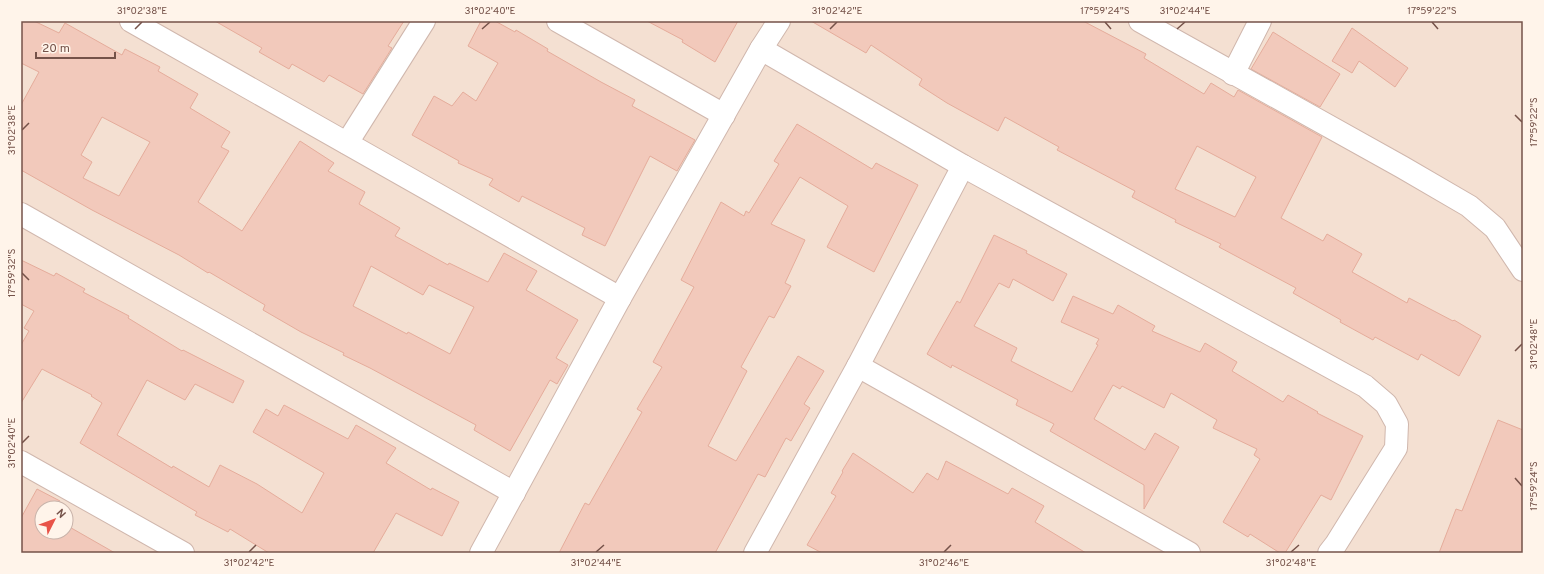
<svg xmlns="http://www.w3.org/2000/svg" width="1544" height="574" viewBox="0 0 1544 574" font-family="Overpass,sans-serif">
  <rect width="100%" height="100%" fill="#fcefe4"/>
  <path fill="#f4e0d2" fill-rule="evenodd" d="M 21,21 L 1523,21 L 1523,553 L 21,553 ZM 42,508 L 66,508 L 66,532 L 42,532 Z"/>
  <g fill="#f2c9bb" stroke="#e5ac9b" fill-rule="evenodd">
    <path d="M 21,21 L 34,21 L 59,33 L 65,23 L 122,55 L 125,49 L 160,67 L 158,71 L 198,94 L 190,108 L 230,132 L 221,147 L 229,151 L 198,202 L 242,231 L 300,141 L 334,163 L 328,171 L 365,192 L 359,204 L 400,228 L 395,236 L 448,265 L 449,263 L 488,282 L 504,253 L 537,271 L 526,290 L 578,320 L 556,358 L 568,365 L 557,384 L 550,380 L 510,451 L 474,430 L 476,425 L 370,368 L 343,355 L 344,353 L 301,332 L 263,310 L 265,305 L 209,272 L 208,273 L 179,255 L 92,210 L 21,170 L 21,105 L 39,72 L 21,63 ZM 102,117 L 150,142 L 119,196 L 83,178 L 92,162 L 81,155 ZM 371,266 L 423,295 L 429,285 L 474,307 L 450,354 L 408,332 L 407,334 L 353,306 Z"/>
    <path d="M 215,21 L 404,21 L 388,46 L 392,48 L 363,94 L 329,75 L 324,82 L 292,64 L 289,69 L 259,52 L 262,48 Z"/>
    <path d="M 481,21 L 495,21 L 515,32 L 516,30 L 548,49 L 547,51 L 601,82 L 635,100 L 632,106 L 695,140 L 677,171 L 650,156 L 605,246 L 582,235 L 585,228 L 522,196 L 519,202 L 489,185 L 493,179 L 458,163 L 459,161 L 412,135 L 434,96 L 452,106 L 463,92 L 476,101 L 498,63 L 468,46 Z"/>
    <path d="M 647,21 L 738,21 L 715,62 L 682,42 L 683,40 Z"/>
    <path d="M 811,21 L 1083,21 L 1146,54 L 1144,58 L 1204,94 L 1211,83 L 1234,97 L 1238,90 L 1322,137 L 1281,218 L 1323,241 L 1327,234 L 1362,254 L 1352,272 L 1407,303 L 1409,298 L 1453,321 L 1454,320 L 1481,336 L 1459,376 L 1421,354 L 1418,360 L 1375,337 L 1373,340 L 1340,322 L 1341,320 L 1293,293 L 1296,288 L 1219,247 L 1221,244 L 1175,222 L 1176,220 L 1132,197 L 1135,191 L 1057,150 L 1059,147 L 1005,117 L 998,131 L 947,103 L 919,85 L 922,79 L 871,45 L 866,53 ZM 1197,146 L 1256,177 L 1235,217 L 1175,189 Z"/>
    <path d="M 1352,28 L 1408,68 L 1395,87 L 1359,61 L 1352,73 L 1332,61 Z"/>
    <path d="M 1273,32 L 1340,74 L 1320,107 L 1251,69 Z"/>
    <path d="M 797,124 L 872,169 L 876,163 L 918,185 L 874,272 L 827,247 L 848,206 L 800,177 L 771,224 L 805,240 L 785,283 L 791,286 L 774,318 L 769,316 L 741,367 L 747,371 L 708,446 L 736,461 L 798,356 L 824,371 L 804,404 L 810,408 L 791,441 L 786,438 L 765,477 L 758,474 L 715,553 L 559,553 L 585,503 L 589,505 L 642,412 L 637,409 L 662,367 L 653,362 L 694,287 L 681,280 L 721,202 L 744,216 L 746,211 L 749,213 L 779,164 L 774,161 Z"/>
    <path d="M 994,235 L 1027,251 L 1026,253 L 1067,274 L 1053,301 L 1013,279 L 1009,288 L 999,283 L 974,326 L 1017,348 L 1011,361 L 1072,392 L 1098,345 L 1096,344 L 1099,339 L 1061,322 L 1073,296 L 1113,314 L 1118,305 L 1155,326 L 1152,331 L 1200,352 L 1205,343 L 1237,362 L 1232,371 L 1283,402 L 1288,395 L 1318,412 L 1317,413 L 1363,436 L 1331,500 L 1321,495 L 1285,553 L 1280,553 L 1250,534 L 1248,537 L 1223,522 L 1260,459 L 1254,455 L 1257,449 L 1213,428 L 1217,420 L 1171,393 L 1164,408 L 1122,386 L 1120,389 L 1113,385 L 1094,419 L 1145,450 L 1155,433 L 1179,447 L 1144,509 L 1144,485 L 1050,431 L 1054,424 L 1016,405 L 1018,400 L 952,365 L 951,368 L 927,354 L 957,301 L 960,303 Z"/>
    <path d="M 21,260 L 54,276 L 56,273 L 85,289 L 83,292 L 129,316 L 128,318 L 182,351 L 183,350 L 244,381 L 233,403 L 195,384 L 185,400 L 147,380 L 117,435 L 172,468 L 173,466 L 209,487 L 220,465 L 257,484 L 302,513 L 324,473 L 253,432 L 266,409 L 278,416 L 284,405 L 348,439 L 356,425 L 396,448 L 386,463 L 431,490 L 432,488 L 459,502 L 442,536 L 396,513 L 373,553 L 269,553 L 230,529 L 228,532 L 195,515 L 197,512 L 80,443 L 102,403 L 91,396 L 92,395 L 42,369 L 21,403 L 21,345 L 29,331 L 24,328 L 34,311 L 21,304 Z"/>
    <path d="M 1498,420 L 1523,430 L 1523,553 L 1439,553 L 1456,509 L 1462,511 Z"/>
    <path d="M 853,453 L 913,493 L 927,473 L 938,480 L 946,461 L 1008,494 L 1012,488 L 1044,506 L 1035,522 L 1086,553 L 822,553 L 807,545 L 836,496 L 831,493 L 843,472 L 842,471 Z"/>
    <path d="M 37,489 L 60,501 L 56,508 L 42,508 L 42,532 L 66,532 L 66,525 L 115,553 L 21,553 L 21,518 Z"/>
  </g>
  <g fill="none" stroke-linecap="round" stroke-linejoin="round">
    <defs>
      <g id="minor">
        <path d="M 131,21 L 620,298"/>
        <path d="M 558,21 L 724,115"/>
        <path d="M 1140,21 L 1402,167 L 1469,206 L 1495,228 L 1523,270"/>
        <path d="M 761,49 L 963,166 L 1365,386 L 1386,404 L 1397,424 L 1396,448 L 1336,544 L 1329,553"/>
        <path d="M 1233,74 L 1260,21"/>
        <path d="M 347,143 L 424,21"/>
        <path d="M 21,214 L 514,493"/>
        <path d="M 858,366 L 1189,553"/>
        <path d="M 21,462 L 183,553"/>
        <path d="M 481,553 L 620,298 L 761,49 L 779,21"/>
        <path d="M 755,553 L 858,366 L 963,166"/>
      </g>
    </defs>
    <use href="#minor" stroke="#d0b7ad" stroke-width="24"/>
    <use href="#minor" stroke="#fff" stroke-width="22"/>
  </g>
  <path fill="none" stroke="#755249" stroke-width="1.5" d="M 1105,22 L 1111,29M 1432,22 L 1438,29M 135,29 L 142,22M 482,29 L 490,22M 830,29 L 837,22M 1177,29 L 1185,22M 1515,115 L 1522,122M 22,130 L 29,123M 22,273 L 29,280M 1515,351 L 1522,344M 22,443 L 29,436M 1515,478 L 1522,486M 249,552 L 256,545M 596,552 L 604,545M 944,552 L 951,545M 1291,552 L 1299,545"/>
  <rect width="1544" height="574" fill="none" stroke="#fff4ea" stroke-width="44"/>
  <g transform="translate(54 520) rotate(48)"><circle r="19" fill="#fff4ea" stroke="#c8b3aa"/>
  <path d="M0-3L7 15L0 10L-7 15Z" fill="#e85348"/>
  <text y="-6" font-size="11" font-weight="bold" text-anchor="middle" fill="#755249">N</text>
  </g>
  <path d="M36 52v6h79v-6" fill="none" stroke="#755249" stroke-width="2"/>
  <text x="42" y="52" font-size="12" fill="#755249" stroke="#fff4ea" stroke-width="3" paint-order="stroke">20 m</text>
  <rect x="22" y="22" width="1500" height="530" fill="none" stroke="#755249" stroke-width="1.5"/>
  <g font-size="10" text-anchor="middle" fill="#755249">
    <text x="142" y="14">31°02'38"E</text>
    <text x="490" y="14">31°02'40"E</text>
    <text x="837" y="14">31°02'42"E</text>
    <text x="1105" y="14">17°59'24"S</text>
    <text x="1185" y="14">31°02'44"E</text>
    <text x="1432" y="14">17°59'22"S</text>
    <text transform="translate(1533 122) rotate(-90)" y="4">17°59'22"S</text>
    <text transform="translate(11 130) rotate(-90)" y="4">31°02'38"E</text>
    <text transform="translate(11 273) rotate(-90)" y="4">17°59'32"S</text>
    <text transform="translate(1533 344) rotate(-90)" y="4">31°02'48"E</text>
    <text transform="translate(11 443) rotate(-90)" y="4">31°02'40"E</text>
    <text transform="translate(1533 486) rotate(-90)" y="4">17°59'24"S</text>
    <text x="249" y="566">31°02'42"E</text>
    <text x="596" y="566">31°02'44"E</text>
    <text x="944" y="566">31°02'46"E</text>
    <text x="1291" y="566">31°02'48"E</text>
  </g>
</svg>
